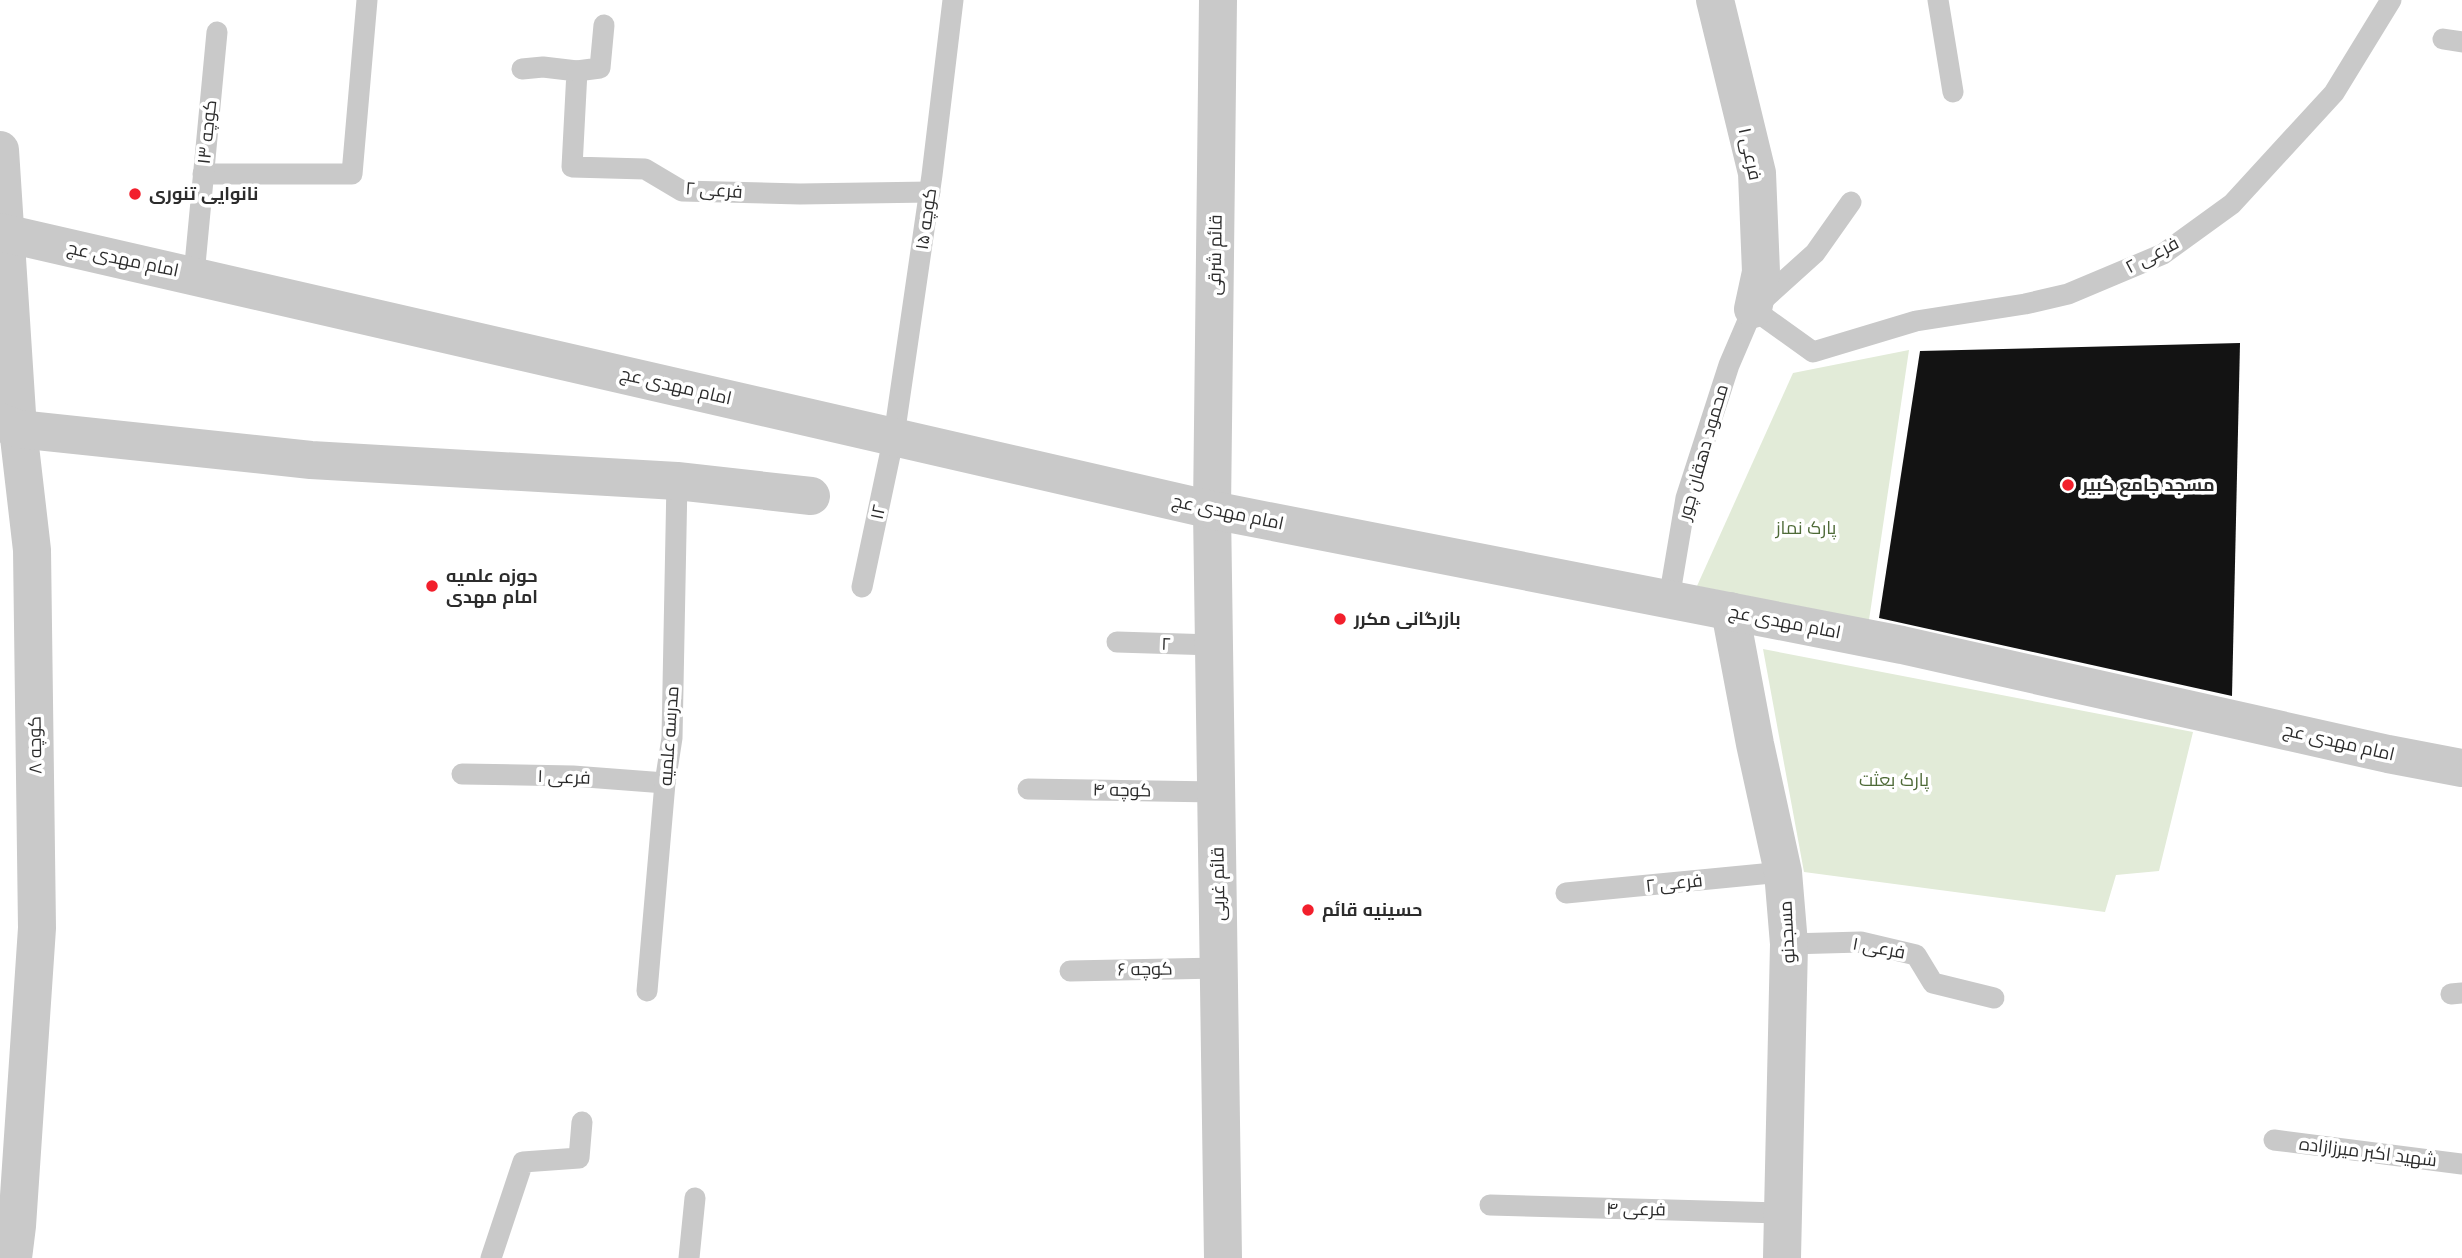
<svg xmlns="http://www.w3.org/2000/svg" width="2462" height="1258" viewBox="0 0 2462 1258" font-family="Montserrat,Cairo,sans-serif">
  <rect width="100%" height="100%" fill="#fff"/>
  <g fill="#e2ebd8">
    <path d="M 1909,350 L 1869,620 L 1697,586 L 1793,373 Z"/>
    <path d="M 1763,649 L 2193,732 L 2159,871 L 2116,875 L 2105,912 L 1804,872 Z"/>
  </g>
  <path fill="#131313" d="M 2240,343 L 2232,696 L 1879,618 L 1920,351 Z"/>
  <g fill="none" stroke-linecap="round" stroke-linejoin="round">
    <g stroke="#c9c9c9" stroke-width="21">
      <path d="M 1938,0 L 1953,92"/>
      <path d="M 2443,39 L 2462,42"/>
      <path d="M 522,69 L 543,67 L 577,71 L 572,167 L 645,169 L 682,191 L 800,194 L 930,192"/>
      <path d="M 577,71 L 600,68 L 604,25"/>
      <path d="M 203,174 L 352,174 L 367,0"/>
      <path d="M 1851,202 L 1815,253 L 1753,309 L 1813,352 L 1916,321 L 2025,304 L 2068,294 L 2163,254 L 2232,204 L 2334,93 L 2391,0"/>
      <path d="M 194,275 L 217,32"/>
      <path d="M 862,587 L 894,436 L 932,175 L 953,0"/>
      <path d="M 1669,599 L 1686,498 L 1729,365 L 1753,309"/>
      <path d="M 1117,642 L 1214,645"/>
      <path d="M 462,774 L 573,776 L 665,783"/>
      <path d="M 1028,789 L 1216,792"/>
      <path d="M 1566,893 L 1783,872"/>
      <path d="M 1789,944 L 1861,942 L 1916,955 L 1933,983 L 1994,998"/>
      <path d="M 1070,971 L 1219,968"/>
      <path d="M 647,991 L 665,783 L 672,738 L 677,481"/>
      <path d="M 2451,994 L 2462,993"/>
      <path d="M 2274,1140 L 2462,1164"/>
      <path d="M 1490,1205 L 1782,1213"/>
      <path d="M 491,1258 L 523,1162 L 579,1158 L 582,1122"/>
      <path d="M 689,1258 L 695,1198"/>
    </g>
    <g stroke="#c9c9c9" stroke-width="38">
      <path d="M 1715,0 L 1757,173 L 1761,272 L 1753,309"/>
      <path d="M 0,150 L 18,429 L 32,550 L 37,928 L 17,1226 L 13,1258"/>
      <path d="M 0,422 L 18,429 L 311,460 L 677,481 L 811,496"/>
      <path d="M 1730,611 L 1755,744 L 1783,872 L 1789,944 L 1782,1258"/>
    </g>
    <g stroke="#c9c9c9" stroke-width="38">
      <path d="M 1218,0 L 1212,510 L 1223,1258"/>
      <path d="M 0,232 L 1212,510 L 1902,645 L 2388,754 L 2462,768"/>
    </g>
  </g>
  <g fill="#f21f2c" stroke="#fff" stroke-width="2.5">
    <circle cx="135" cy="194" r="7"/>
    <circle cx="2068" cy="485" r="7"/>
    <circle cx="432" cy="586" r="7"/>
    <circle cx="1340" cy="619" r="7"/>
    <circle cx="1308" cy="910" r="7"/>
  </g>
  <g text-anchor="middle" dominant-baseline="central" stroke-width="7" stroke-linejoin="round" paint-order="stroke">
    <g font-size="18" fill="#2c2c2c" stroke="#fff">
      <text transform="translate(207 132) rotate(-84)">کوچه ۱۳</text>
      <text transform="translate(1750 154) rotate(78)">فرعی ۱</text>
      <text transform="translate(714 190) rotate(4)">فرعی ۲</text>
      <text transform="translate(926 219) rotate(-82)">کوچه ۱۵</text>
      <text transform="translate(1215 255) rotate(-89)">قائم شرقی</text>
      <text transform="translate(2152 255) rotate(-28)">فرعی ۲</text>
      <text transform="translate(123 259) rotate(12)">امام مهدی عج</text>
      <text transform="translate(676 386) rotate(13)">امام مهدی عج</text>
      <text transform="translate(1703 452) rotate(-74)">محمود دهقان چور</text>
      <text transform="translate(878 512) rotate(-78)">۱۲</text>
      <text transform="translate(1228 512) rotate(12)">امام مهدی عج</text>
      <text transform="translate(1785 622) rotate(11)">امام مهدی عج</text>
      <text transform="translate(1166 644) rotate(2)">۲</text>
      <text transform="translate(669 736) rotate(-86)">مدرسه علمیه</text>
      <text transform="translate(2339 742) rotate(13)">امام مهدی عج</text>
      <text transform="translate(35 745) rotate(-91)">کوچه ۸</text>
      <text transform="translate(564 777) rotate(2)">فرعی ۱</text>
      <text transform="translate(1122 790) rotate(1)">کوچه ۴</text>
      <text transform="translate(1674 883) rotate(-6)">فرعی ۲</text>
      <text transform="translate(1218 884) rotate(-91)">قائم غربی</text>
      <text transform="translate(1787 932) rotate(-93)">مسجدنو</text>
      <text transform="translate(1879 948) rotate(10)">فرعی ۱</text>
      <text transform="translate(1145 969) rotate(-1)">کوچه ۶</text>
      <text transform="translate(2368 1152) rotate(7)">شهید اکبر میرزازاده</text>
      <text transform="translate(1636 1209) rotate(1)">فرعی ۴</text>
    </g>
    <g font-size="18" font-weight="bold" fill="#2c2c2c" stroke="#fff" text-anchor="start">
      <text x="149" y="194">نانوایی تنوری</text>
      <text x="2082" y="485">مسجد جامع کبیر</text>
      <text x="446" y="576">حوزه علمیه<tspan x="446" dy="21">امام مهدی</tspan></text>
      <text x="1354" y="619">بازرگانی مکرر</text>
      <text x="1322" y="910">حسینیه قائم</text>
    </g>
    <g font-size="18" fill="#4e6a37" stroke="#fff">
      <text x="1806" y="528">پارک نماز</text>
      <text x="1894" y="780">پارک بعثت</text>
    </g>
  </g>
</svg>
